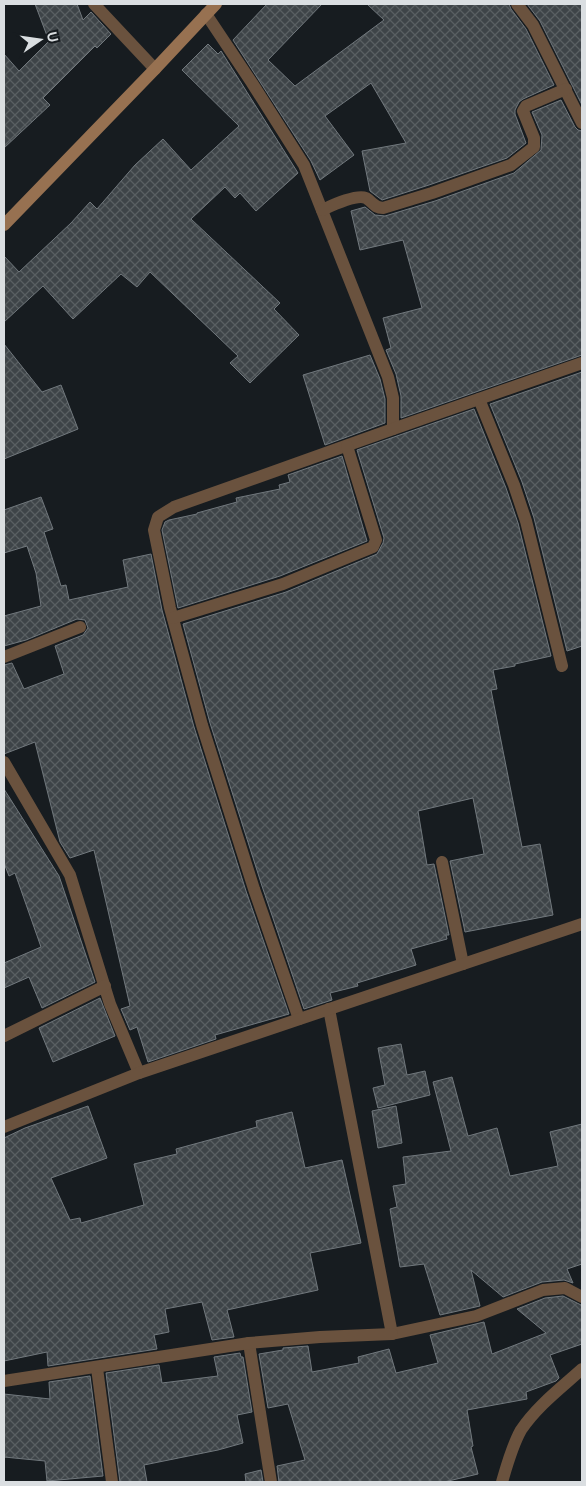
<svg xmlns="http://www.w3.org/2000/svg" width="586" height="1486" viewBox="0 0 586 1486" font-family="Raleway,sans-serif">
  <defs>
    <pattern id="building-cross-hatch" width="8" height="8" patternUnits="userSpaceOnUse" patternTransform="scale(1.25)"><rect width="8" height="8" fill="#3e4448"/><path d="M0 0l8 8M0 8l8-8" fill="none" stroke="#595f62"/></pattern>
  </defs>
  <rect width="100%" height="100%" fill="#171c20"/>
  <g fill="url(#building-cross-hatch)" stroke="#71787d">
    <path d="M 35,4 L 77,4 L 83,20 L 91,12 L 111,34 L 97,48 L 95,46 L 43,98 L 50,105 L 4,148 L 4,54 L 19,71 L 49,41 Z"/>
    <path d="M 267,4 L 322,4 L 268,60 L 295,86 L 384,20 L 367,4 L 509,4 L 511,9 L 526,29 L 554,85 L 523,99 L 519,102 L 515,110 L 515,114 L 526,143 L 507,158 L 429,185 L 382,200 L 370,191 L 362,151 L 406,143 L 371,83 L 325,116 L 354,155 L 320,180 L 311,161 L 233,40 Z"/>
    <path d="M 527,4 L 582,4 L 582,105 L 540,21 Z"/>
    <path d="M 208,44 L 218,54 L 221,51 L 298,173 L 256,211 L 240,193 L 235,198 L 225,187 L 191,219 L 280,303 L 274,309 L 299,335 L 250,383 L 230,363 L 238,356 L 150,272 L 137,287 L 121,274 L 73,319 L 43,286 L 4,322 L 4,256 L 19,272 L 71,223 L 90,202 L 97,209 L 135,165 L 163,139 L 191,170 L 239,126 L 182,70 Z"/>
    <path d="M 561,100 L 575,127 L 578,130 L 582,131 L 582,355 L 401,418 L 401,396 L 396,374 L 386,350 L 391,348 L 383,318 L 422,308 L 403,240 L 360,250 L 351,211 L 365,207 L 375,215 L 385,216 L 435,201 L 514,173 L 541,150 L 542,135 L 532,112 Z"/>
    <path d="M 4,344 L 42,392 L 61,385 L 78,429 L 4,459 Z"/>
    <path d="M 370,355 L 380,379 L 385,399 L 385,423 L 325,445 L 303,375 Z"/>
    <path d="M 582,372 L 582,646 L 567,651 L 534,518 L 522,482 L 490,404 Z"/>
    <path d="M 474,409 L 506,488 L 518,523 L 551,656 L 515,664 L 515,666 L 493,670 L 497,689 L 491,690 L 522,847 L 540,844 L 553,915 L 465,932 L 450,861 L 484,854 L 473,798 L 418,811 L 427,865 L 434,864 L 449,935 L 446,935 L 447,939 L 411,949 L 416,965 L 357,983 L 358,986 L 330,993 L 332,1000 L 304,1009 L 262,886 L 210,723 L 183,624 L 286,592 L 377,554 L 383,543 L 384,538 L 357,450 Z"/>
    <path d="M 342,456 L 367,541 L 280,576 L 178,608 L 162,530 L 165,522 L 169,520 L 197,514 L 197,513 L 237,502 L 236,498 L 280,489 L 279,485 L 290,482 L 288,475 Z"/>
    <path d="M 41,497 L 53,529 L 44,532 L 61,586 L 66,585 L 69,600 L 128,587 L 123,560 L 151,554 L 162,610 L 194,727 L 246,891 L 289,1014 L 215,1035 L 216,1039 L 148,1062 L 137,1027 L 130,1030 L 121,1009 L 130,1006 L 94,850 L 70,858 L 60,842 L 35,742 L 4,754 L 4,665 L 12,663 L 24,689 L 64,674 L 55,646 L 83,635 L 88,628 L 85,620 L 77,619 L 26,640 L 4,646 L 4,616 L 41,606 L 36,573 L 27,546 L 4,553 L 4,510 Z"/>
    <path d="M 4,789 L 59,876 L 95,982 L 42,1008 L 29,977 L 4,988 L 4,963 L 41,947 L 15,873 L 9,876 L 4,863 Z"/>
    <path d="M 100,998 L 115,1036 L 53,1062 L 39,1028 Z"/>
    <path d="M 401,1044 L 407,1075 L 425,1071 L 430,1095 L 378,1108 L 373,1088 L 385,1085 L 378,1048 Z"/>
    <path d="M 452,1077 L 468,1136 L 497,1128 L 510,1176 L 558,1166 L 550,1132 L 582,1124 L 582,1264 L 567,1269 L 573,1283 L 564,1280 L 542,1282 L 503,1297 L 471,1270 L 480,1306 L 440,1315 L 424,1264 L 400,1267 L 390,1209 L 397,1207 L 393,1186 L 406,1184 L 403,1157 L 451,1151 L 433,1082 Z"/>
    <path d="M 88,1106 L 107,1158 L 51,1178 L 70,1220 L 80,1218 L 81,1223 L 144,1205 L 134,1164 L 177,1154 L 176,1149 L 257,1127 L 256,1121 L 292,1112 L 305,1168 L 342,1160 L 361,1243 L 310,1253 L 318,1290 L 227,1310 L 234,1337 L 212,1340 L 202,1302 L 165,1309 L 169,1332 L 154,1335 L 157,1349 L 48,1366 L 47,1352 L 4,1361 L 4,1138 L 25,1128 Z"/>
    <path d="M 396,1106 L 402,1143 L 378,1148 L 372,1111 Z"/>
    <path d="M 563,1296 L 581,1305 L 582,1309 L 582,1344 L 550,1355 L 559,1378 L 556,1381 L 526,1392 L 527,1399 L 467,1410 L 473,1446 L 471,1447 L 478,1474 L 444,1482 L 279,1482 L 277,1466 L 305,1460 L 288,1404 L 268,1408 L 259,1354 L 283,1350 L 283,1348 L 308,1346 L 312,1372 L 359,1363 L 358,1357 L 389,1349 L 396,1373 L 438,1363 L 430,1335 L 484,1322 L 492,1354 L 546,1333 L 517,1309 L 545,1298 Z"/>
    <path d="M 240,1353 L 241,1357 L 243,1357 L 252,1412 L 237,1415 L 243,1443 L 218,1450 L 144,1465 L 147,1482 L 120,1482 L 106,1373 L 159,1365 L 162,1383 L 218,1376 L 214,1357 Z"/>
    <path d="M 90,1376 L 103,1476 L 47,1481 L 45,1461 L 4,1457 L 4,1394 L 50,1399 L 49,1382 Z"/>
    <path d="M 261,1470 L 263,1482 L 246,1482 L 245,1474 Z"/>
  </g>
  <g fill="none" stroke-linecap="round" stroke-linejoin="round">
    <path stroke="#6a523e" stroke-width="12" d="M 442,862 L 463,964"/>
    <g stroke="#6a523e" stroke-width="12">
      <path d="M 94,4 L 155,69"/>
      <path d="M 517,4 L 533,25 L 582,123"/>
      <path d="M 206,14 L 252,83 L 304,165 L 388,377 L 393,398 L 393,429 L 174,507 L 158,517 L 154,530 L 170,608 L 202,725 L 254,889 L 299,1019"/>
      <path d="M 322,210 C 331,206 356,194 366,198 C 373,202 374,208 383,208 L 432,193 L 511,165 L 534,147 L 534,138 L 523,111 L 526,106 L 566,89"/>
      <path d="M 479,399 L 514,485 L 526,521 L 562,666"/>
      <path d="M 393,429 L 582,363"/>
      <path d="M 173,618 L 283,584 L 373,547 L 376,540 L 347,446"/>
      <path d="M 4,657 L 80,627"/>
      <path d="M 4,762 L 70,875 L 110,1004 L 139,1073"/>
      <path d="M 329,1009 L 392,1334 L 476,1316 L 543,1290 L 565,1288 L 582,1297"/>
      <path d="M 4,1036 L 105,986"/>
      <path d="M 4,1127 L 139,1073 L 582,924"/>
      <path d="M 249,1343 L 271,1482"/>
      <path d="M 97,1368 L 112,1482"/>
      <path d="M 4,1381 L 249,1343 L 320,1337 L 392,1334"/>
      <path d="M 502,1482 C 507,1465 512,1446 521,1430 C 537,1406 561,1388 582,1369"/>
    </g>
    <path stroke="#977151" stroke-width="12" d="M 4,225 L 155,69 L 216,4"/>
  </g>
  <rect width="586" height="1486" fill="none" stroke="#dadee1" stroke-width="10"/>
  <g transform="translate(40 40) rotate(77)" stroke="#171c20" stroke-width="4" paint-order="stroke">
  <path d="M0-4L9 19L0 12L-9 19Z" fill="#dadee1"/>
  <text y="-8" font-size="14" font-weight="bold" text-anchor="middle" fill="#dadee1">U</text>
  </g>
</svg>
